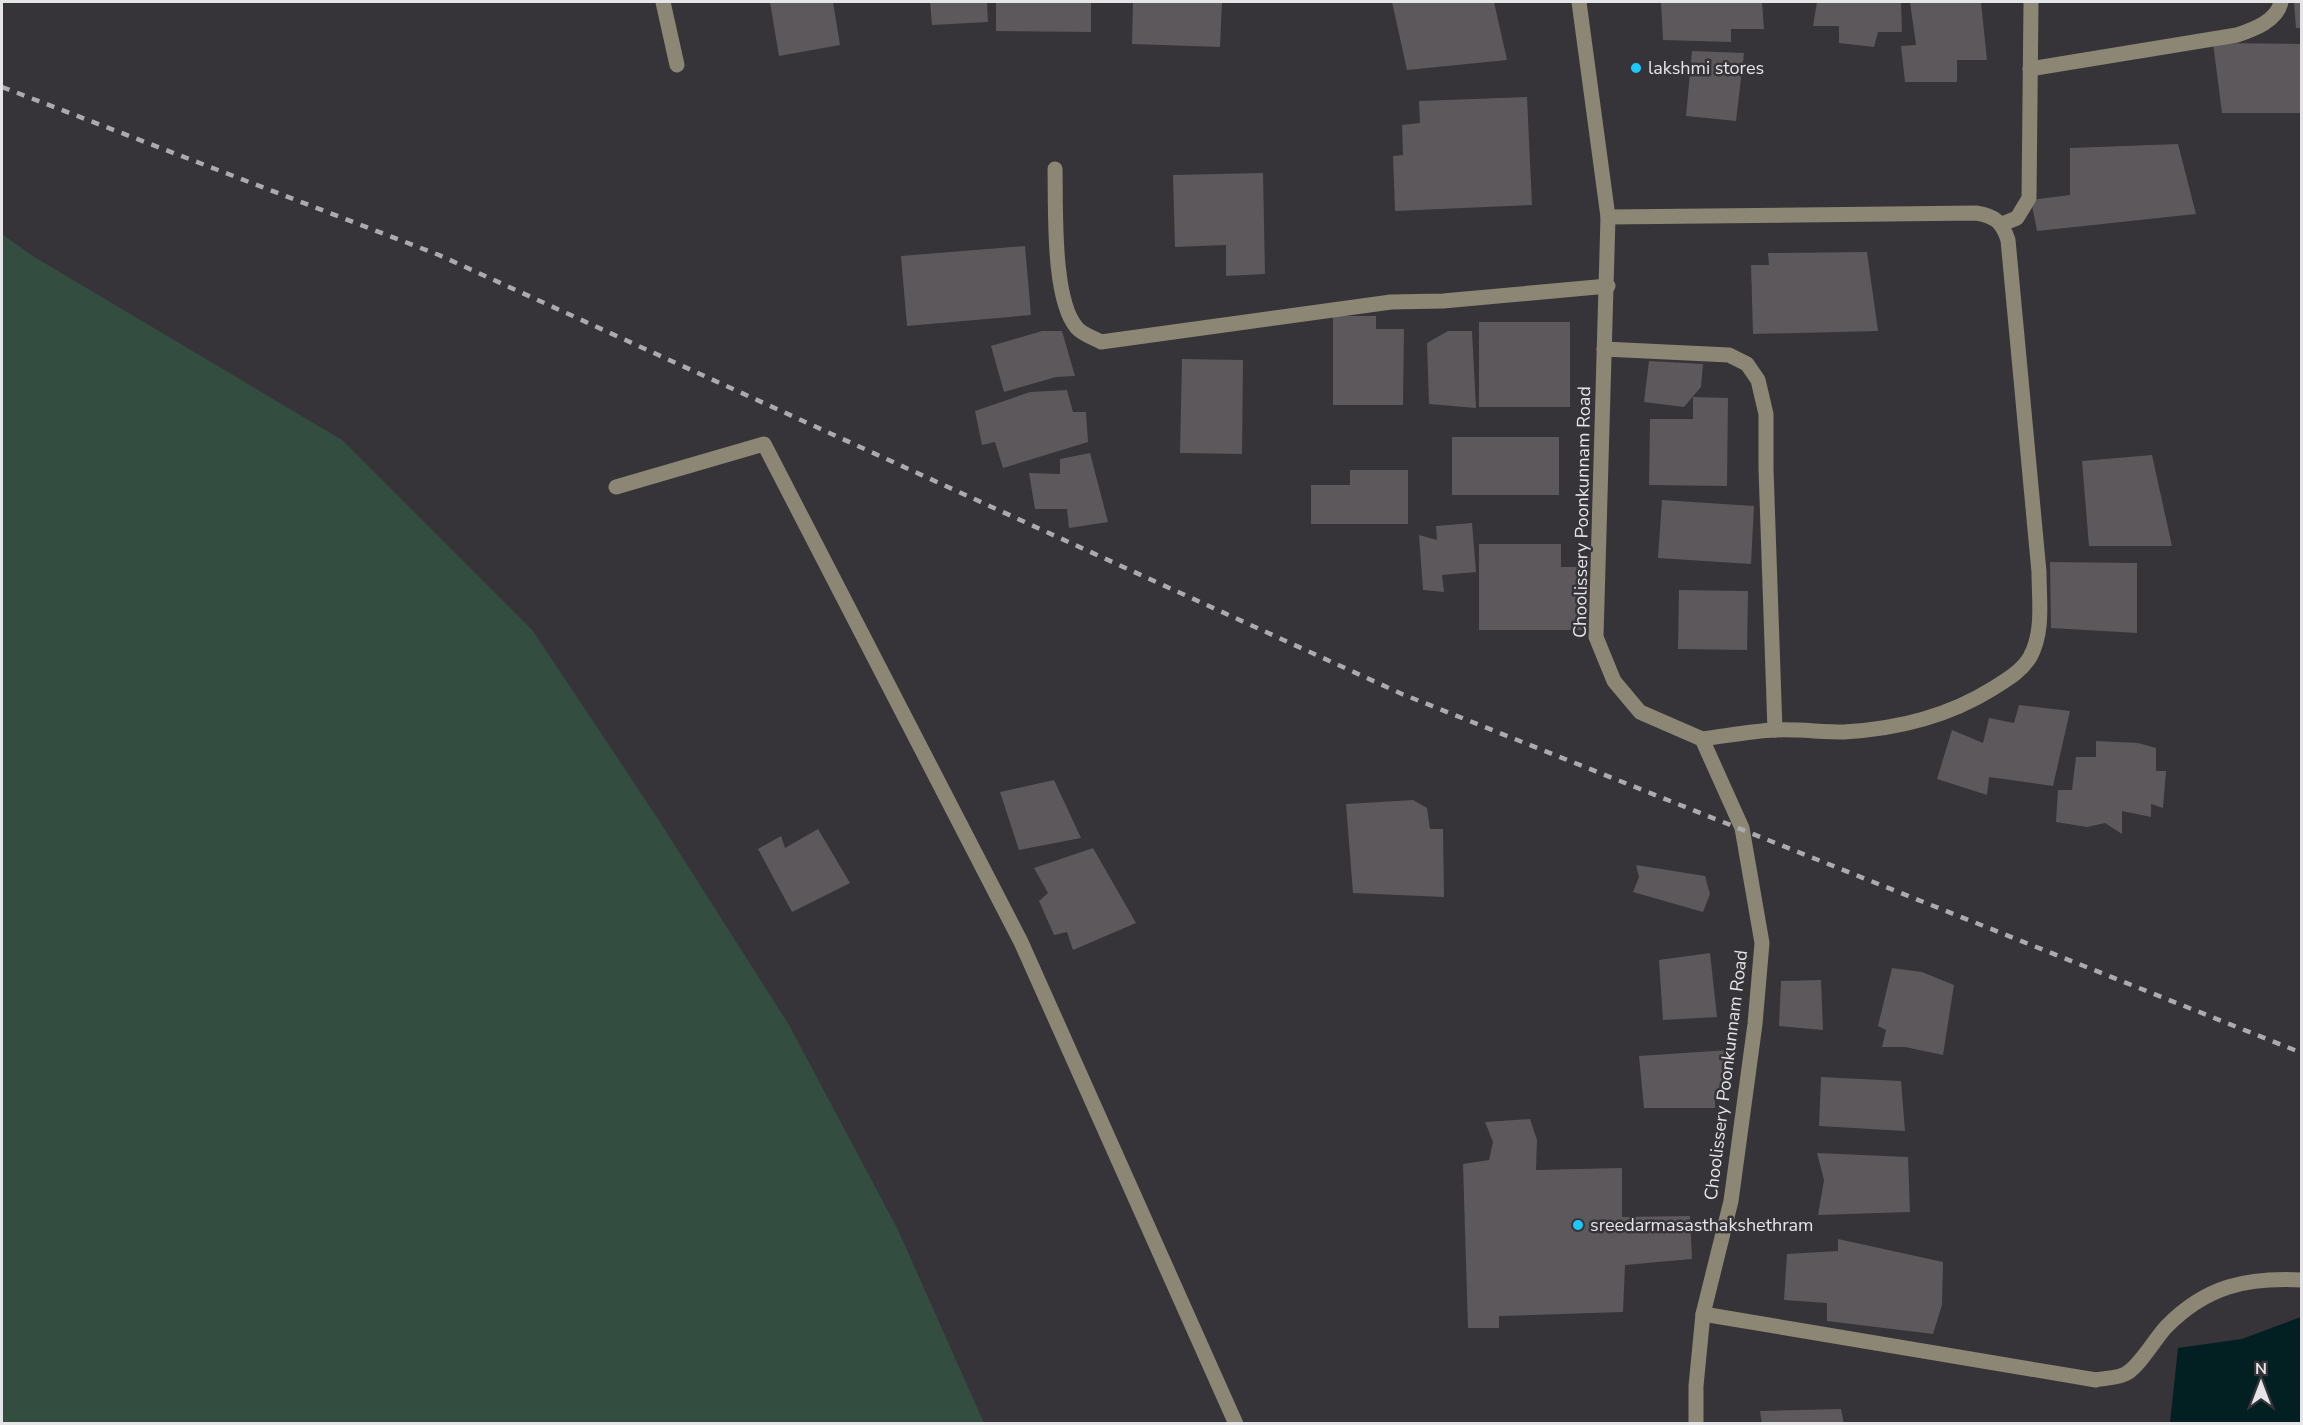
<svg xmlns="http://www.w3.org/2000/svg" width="2303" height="1425" viewBox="0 0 2303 1425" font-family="'Nunito Sans',sans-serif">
  <rect width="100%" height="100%" fill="#363439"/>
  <path fill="#334d40" d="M 2,234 L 31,255 L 342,440 L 533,631 L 658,819 L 789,1025 L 898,1230 L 984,1423 L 2,1423 Z"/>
  <path fill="#021f21" d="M 2301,1317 L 2301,1423 L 2170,1423 L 2178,1348 L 2242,1339 Z"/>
  <g fill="#5c585c">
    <path d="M 770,2 L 833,2 L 840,45 L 779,56 Z"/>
    <path d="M 930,2 L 987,2 L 988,22 L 932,25 Z"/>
    <path d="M 996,2 L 1091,2 L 1091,32 L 996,31 Z"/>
    <path d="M 1133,2 L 1222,2 L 1220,47 L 1132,44 Z"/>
    <path d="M 1392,2 L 1494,2 L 1507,60 L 1407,70 Z"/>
    <path d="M 1661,2 L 1762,2 L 1764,29 L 1731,29 L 1731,42 L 1663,40 Z"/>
    <path d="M 1817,2 L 1901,2 L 1902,32 L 1878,32 L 1874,47 L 1839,43 L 1839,26 L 1813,26 Z"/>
    <path d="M 1910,2 L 1981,2 L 1987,60 L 1957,60 L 1957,82 L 1905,82 L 1901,46 L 1916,45 Z"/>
    <path d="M 2294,2 L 2302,2 L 2302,28 L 2296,28 Z"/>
    <path d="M 2213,43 L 2300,44 L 2302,113 L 2222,113 Z"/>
    <path d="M 1692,51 L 1744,53 L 1736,121 L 1686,116 Z"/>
    <path d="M 1527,97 L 1532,205 L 1395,211 L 1393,156 L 1403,155 L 1402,125 L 1420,123 L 1419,101 Z"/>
    <path d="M 2178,144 L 2196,214 L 2037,231 L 2031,200 L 2070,195 L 2070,148 Z"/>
    <path d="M 1263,173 L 1265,274 L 1226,276 L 1226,245 L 1175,247 L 1173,175 Z"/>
    <path d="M 1025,246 L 1031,315 L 907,326 L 901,256 Z"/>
    <path d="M 1867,252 L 1878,331 L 1753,334 L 1751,265 L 1769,265 L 1768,253 Z"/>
    <path d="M 1333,316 L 1376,316 L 1376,329 L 1404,329 L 1403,405 L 1333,405 Z"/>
    <rect x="1479" y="322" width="91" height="85"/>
    <path d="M 1042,331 L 1062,331 L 1075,376 L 1056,377 L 1004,392 L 991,346 Z"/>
    <path d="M 1448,331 L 1472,331 L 1476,408 L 1429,404 L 1427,343 Z"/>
    <path d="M 1182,359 L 1243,360 L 1242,454 L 1180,453 Z"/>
    <path d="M 1649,361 L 1703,364 L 1701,387 L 1684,407 L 1644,402 Z"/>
    <path d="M 1067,390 L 1073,412 L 1086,412 L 1088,442 L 1003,468 L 995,442 L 982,445 L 975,411 L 1030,392 Z"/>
    <path d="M 1693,397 L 1728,398 L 1727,486 L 1649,485 L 1650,419 L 1693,419 Z"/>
    <rect x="1452" y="437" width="107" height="58"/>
    <path d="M 1090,453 L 1108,522 L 1069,528 L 1067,509 L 1035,509 L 1029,473 L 1060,474 L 1060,459 Z"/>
    <path d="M 2152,455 L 2172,546 L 2089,546 L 2082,461 Z"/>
    <path d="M 1350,470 L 1408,470 L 1408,524 L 1311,524 L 1311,485 L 1350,485 Z"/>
    <path d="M 1662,500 L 1754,506 L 1751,564 L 1658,558 Z"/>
    <path d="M 1472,523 L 1476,572 L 1442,575 L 1444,592 L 1423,590 L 1419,535 L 1437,540 L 1436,526 Z"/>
    <path d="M 1479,544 L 1561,544 L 1561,567 L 1588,567 L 1588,630 L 1479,630 Z"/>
    <path d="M 2050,562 L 2137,563 L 2137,633 L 2051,628 Z"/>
    <path d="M 1679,590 L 1748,591 L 1747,650 L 1678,649 Z"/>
    <path d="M 2019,705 L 2070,711 L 2053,786 L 1989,777 L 1987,795 L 1937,779 L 1952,730 L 1983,743 L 1989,718 L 2014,723 Z"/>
    <path d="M 2096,741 L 2138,743 L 2156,748 L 2156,771 L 2166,771 L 2163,808 L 2151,804 L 2151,817 L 2122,811 L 2122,834 L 2105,823 L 2087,827 L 2056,822 L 2058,790 L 2072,790 L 2076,757 L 2096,757 Z"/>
    <path d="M 1054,780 L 1081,838 L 1019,850 L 1000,792 Z"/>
    <path d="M 1413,800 L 1427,808 L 1430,829 L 1443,829 L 1444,897 L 1353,893 L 1346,804 Z"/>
    <path d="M 818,829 L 850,883 L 792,912 L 758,849 L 781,836 L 785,848 Z"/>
    <path d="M 1093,848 L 1136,923 L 1073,950 L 1067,932 L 1054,935 L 1039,901 L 1048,893 L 1034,868 Z"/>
    <path d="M 1636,865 L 1705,876 L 1710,894 L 1703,912 L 1633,892 L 1639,877 Z"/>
    <path d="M 1710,953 L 1717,1017 L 1663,1020 L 1659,960 Z"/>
    <path d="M 1892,968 L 1922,972 L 1954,985 L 1943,1055 L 1905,1047 L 1882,1047 L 1886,1030 L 1878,1026 Z"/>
    <path d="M 1821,980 L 1823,1030 L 1779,1026 L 1781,981 Z"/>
    <path d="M 1729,1050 L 1729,1092 L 1715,1092 L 1715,1108 L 1644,1108 L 1639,1056 Z"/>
    <path d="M 1821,1077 L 1901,1081 L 1905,1131 L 1819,1126 Z"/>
    <path d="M 1530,1119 L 1537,1140 L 1536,1170 L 1622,1168 L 1622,1217 L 1690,1216 L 1692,1259 L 1625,1265 L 1623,1312 L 1499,1316 L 1499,1328 L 1468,1328 L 1463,1164 L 1489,1160 L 1493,1142 L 1485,1122 Z"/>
    <path d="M 1817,1153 L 1908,1157 L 1910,1212 L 1818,1215 L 1824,1180 Z"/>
    <path d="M 1838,1239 L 1943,1262 L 1942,1305 L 1933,1334 L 1827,1321 L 1827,1303 L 1784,1300 L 1787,1254 L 1838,1251 Z"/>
    <path d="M 1841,1409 L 1844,1424 L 1762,1424 L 1760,1411 Z"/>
  </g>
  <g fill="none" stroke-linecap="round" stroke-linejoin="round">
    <g stroke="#8c8675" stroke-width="15">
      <path d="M 663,2 L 677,65"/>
      <path d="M 1579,2 L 1608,217 L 1596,637 L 1614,681 L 1640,712 L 1702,739 L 1742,828 L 1762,943 L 1755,1024 L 1731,1201 L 1703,1314 L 1696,1386 L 1696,1424"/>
      <path d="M 2030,69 L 2237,35 C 2254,29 2277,21 2281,2"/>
      <path d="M 1055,169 C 1056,208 1052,300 1077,328 C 1082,334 1094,338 1101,342 L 1391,302 L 1443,301 L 1608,286"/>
      <path d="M 1608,217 L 1976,213 C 1995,216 2002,222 2008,240 L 2039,572 C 2039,600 2044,632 2030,657 C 2021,672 2006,680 1992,689 C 1947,717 1896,729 1844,732 C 1821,732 1798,729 1775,730 C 1751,731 1726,736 1702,739"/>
      <path d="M 2002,224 L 2017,218 L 2029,198 L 2031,2"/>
      <path d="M 1604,349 L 1729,355 L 1747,364 L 1758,380 L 1766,414 L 1766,469 L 1775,730"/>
      <path d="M 616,487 L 764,444 L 1021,942 L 1236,1424"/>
      <path d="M 1703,1314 L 2096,1380 C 2104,1378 2120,1378 2127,1373 C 2140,1365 2155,1339 2166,1327 C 2206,1286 2247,1277 2302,1280"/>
    </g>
    <path stroke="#abaaad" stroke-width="4.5" stroke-dasharray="8 8" stroke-linecap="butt" d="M 2,87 L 439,255 L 1402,694 L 2302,1053"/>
  </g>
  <g fill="#1bcafc" stroke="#363439" stroke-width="2">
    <circle cx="1636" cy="68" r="6"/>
    <circle cx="1578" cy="1225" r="6"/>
  </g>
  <g text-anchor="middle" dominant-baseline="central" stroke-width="5" stroke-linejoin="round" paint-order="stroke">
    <g font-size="18" fill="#e5e4e7" stroke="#363439" text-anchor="start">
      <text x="1648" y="68">lakshmi stores</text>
      <text x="1590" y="1225">sreedarmasasthakshethram</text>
    </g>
    <g font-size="18" fill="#e5e4e7" stroke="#363439">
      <text transform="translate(1582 512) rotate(-89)">Choolissery Poonkunnam Road</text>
      <text transform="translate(1726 1075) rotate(-83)">Choolissery Poonkunnam Road</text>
    </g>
  </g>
  <rect width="2303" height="1425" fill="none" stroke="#e5e4e7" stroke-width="6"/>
  <g transform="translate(2261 1383)" stroke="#363439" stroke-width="4.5" paint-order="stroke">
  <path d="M0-4.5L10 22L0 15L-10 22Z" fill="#e5e4e7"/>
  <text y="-9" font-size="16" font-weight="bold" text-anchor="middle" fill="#e5e4e7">N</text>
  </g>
</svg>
